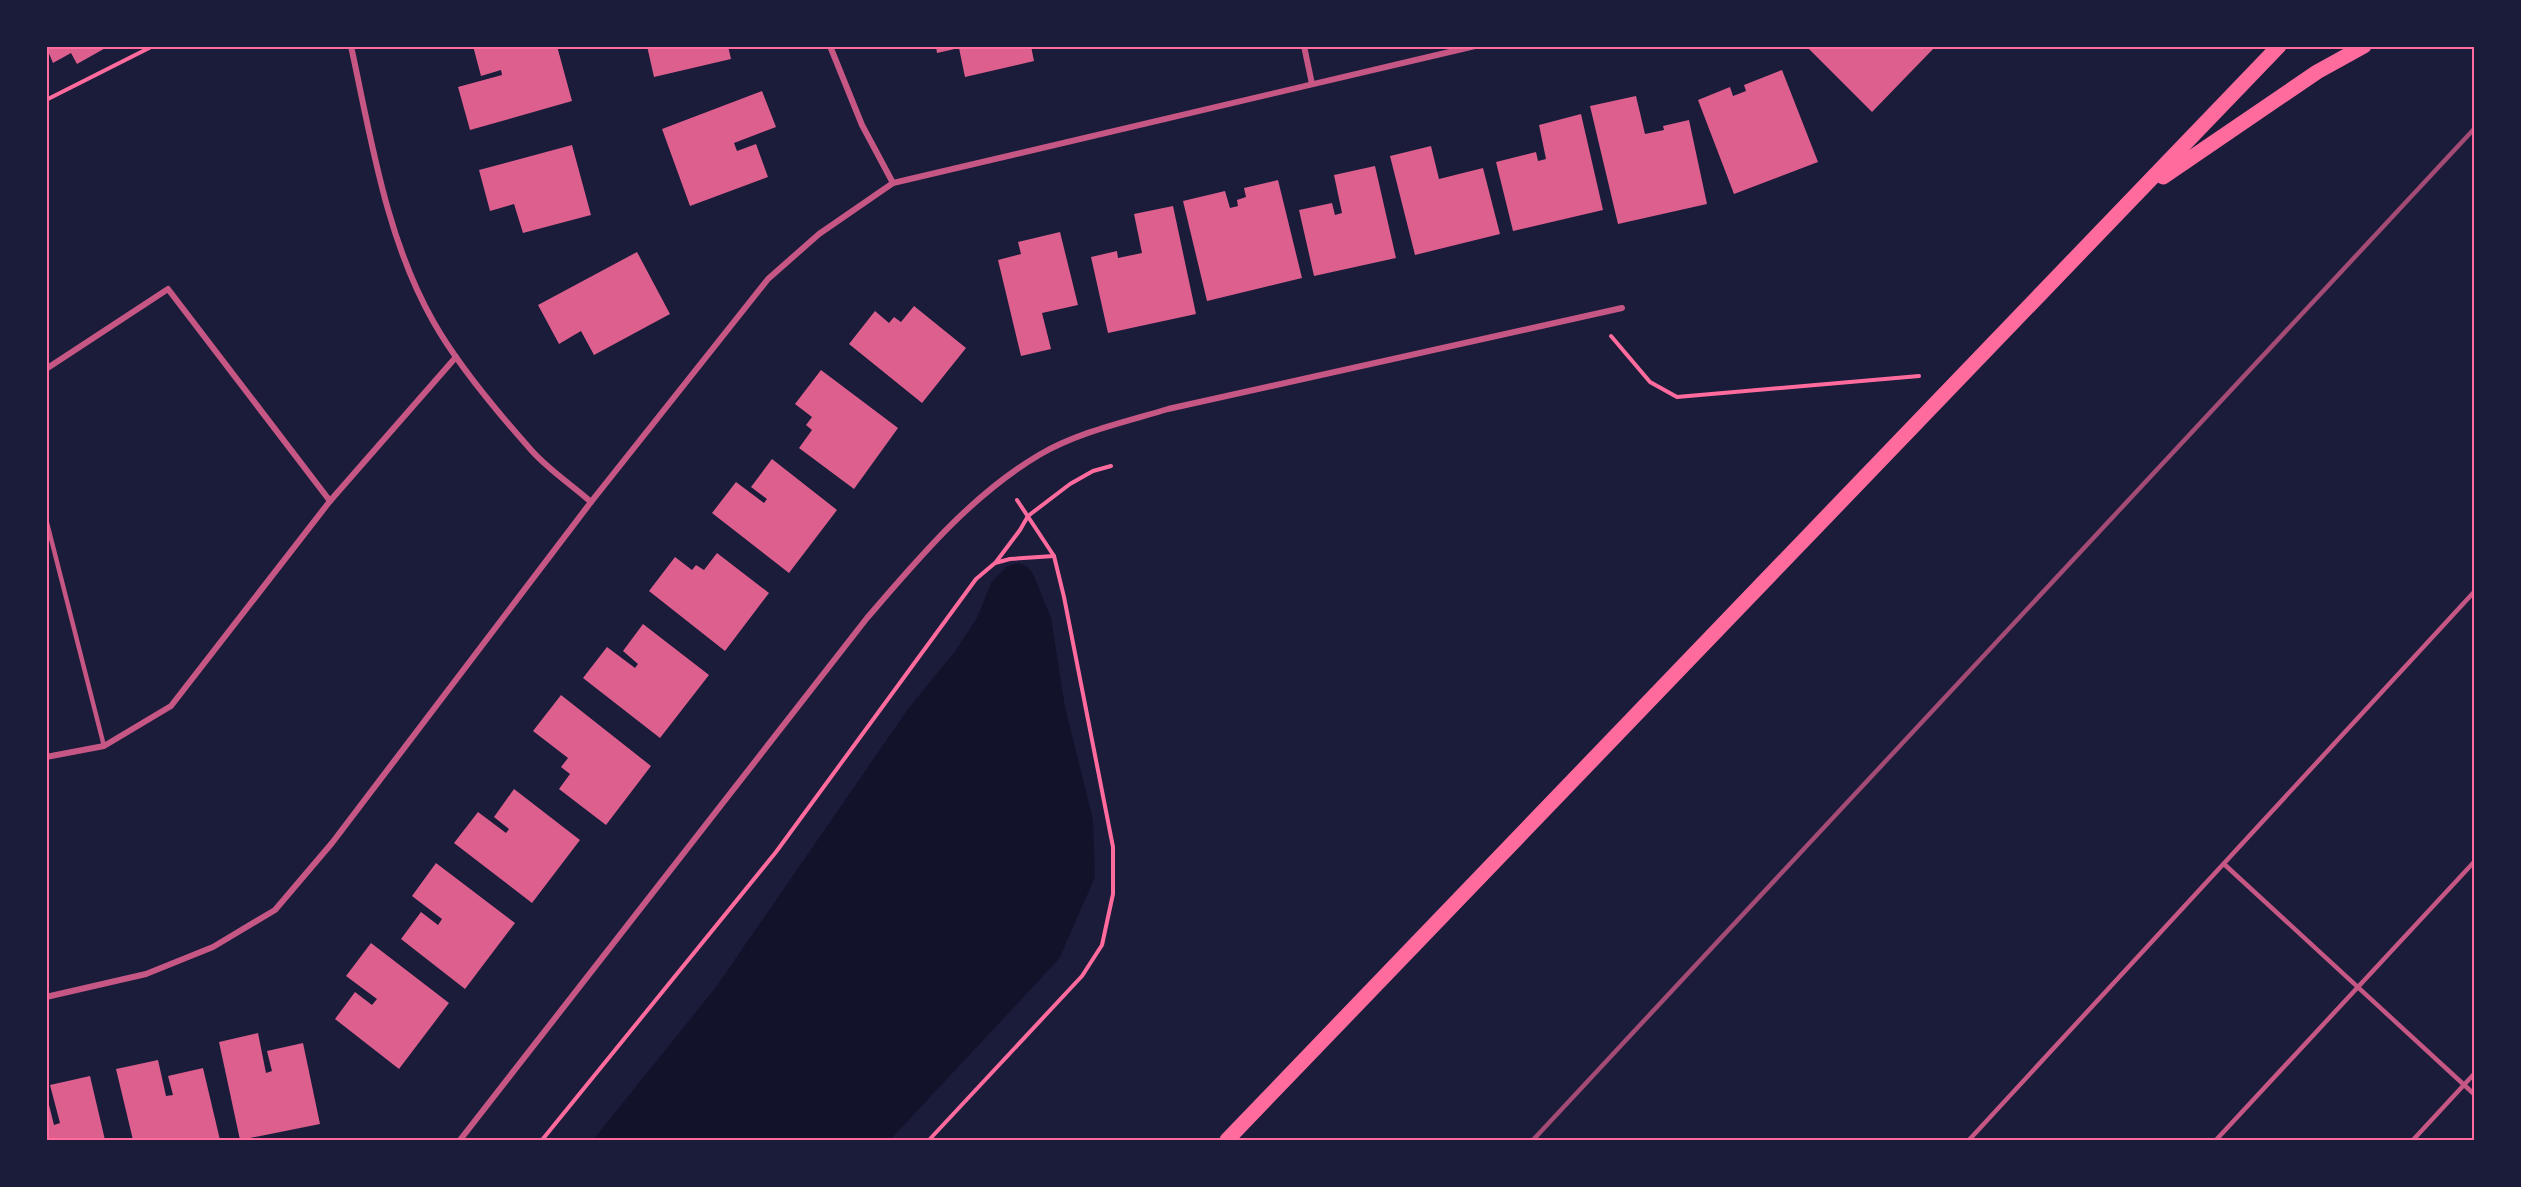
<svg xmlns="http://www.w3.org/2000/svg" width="2521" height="1187" viewBox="0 0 2521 1187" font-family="'Alegreya Sans',sans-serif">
  <rect width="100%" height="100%" fill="#1b1b3a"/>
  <path fill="#12122b" d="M 1019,563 L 1028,567 L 1033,574 L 1051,618 L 1065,707 L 1093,820 L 1095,877 L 1059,959 L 890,1140 L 593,1140 L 716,987 L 908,709 L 956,650 L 977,618 L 991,583 L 1006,567 Z"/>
  <g fill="#dd5f8e">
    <path d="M 46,46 L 109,46 L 77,64 L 71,53 L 53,63 Z"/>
    <path d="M 473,46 L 557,46 L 572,101 L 470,130 L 458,87 L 502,75 L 501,70 L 481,76 Z"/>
    <path d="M 647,46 L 728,46 L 731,59 L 654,77 Z"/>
    <path d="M 936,46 L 1031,46 L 1034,61 L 965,77 L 959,48 L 937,53 Z"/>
    <path d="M 1806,46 L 1933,46 L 1934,48 L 1872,112 Z"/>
    <path d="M 1782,70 L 1818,162 L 1734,194 L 1698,100 L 1730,87 L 1733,96 L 1746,91 L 1744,85 Z"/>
    <path d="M 762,91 L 776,127 L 734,143 L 737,151 L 756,144 L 768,177 L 690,206 L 662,129 Z"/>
    <path d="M 1636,96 L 1645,134 L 1664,130 L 1663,126 L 1689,120 L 1707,204 L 1618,224 L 1590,106 Z"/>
    <path d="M 1581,114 L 1603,210 L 1513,231 L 1496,162 L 1536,152 L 1538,161 L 1546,159 L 1539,125 Z"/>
    <path d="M 572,145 L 591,215 L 523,233 L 514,204 L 490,211 L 479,170 Z"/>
    <path d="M 1431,146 L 1439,179 L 1483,168 L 1500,234 L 1415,255 L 1390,156 Z"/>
    <path d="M 1375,166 L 1396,258 L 1314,276 L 1299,210 L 1332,203 L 1335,215 L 1342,213 L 1334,175 Z"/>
    <path d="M 1278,180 L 1302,278 L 1207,301 L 1183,201 L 1225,191 L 1230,208 L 1238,206 L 1237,200 L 1246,197 L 1244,188 Z"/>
    <path d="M 1173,206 L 1196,314 L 1108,333 L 1091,257 L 1117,251 L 1118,258 L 1142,253 L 1134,214 Z"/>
    <path d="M 1060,232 L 1078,305 L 1042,313 L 1051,349 L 1021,356 L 998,260 L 1021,254 L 1018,242 Z"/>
    <path d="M 637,252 L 670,314 L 594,355 L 581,331 L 559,344 L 538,305 Z"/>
    <path d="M 914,306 L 966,348 L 922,403 L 849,344 L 875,311 L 889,323 L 894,317 L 901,322 Z"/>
    <path d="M 821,370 L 898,428 L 854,489 L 799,448 L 812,430 L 806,425 L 812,417 L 795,404 Z"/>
    <path d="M 772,459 L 837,510 L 789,573 L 712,513 L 736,482 L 764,503 L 767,499 L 751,487 Z"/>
    <path d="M 717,553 L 769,593 L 725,651 L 649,591 L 675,557 L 692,570 L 696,565 L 704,570 Z"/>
    <path d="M 643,624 L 709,675 L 660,738 L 583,678 L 607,647 L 635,668 L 638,664 L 623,651 Z"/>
    <path d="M 561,695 L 651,766 L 606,825 L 559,789 L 570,774 L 561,767 L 568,758 L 533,731 Z"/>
    <path d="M 514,789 L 580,840 L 532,903 L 454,843 L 478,812 L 506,833 L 509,829 L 494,817 Z"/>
    <path d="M 436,863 L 515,923 L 465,989 L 401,939 L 421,912 L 438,925 L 442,919 L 412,896 Z"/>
    <path d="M 371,943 L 449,1003 L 399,1069 L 335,1019 L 355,992 L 372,1005 L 377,999 L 346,976 Z"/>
    <path d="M 258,1033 L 266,1073 L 272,1071 L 267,1051 L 303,1043 L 320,1124 L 240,1140 L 219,1042 Z"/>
    <path d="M 158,1060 L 166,1096 L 173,1095 L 168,1076 L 203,1068 L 220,1140 L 133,1140 L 116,1069 Z"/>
    <path d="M 90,1076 L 105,1140 L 46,1140 L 46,1106 L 49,1105 L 54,1125 L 60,1123 L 50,1085 Z"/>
  </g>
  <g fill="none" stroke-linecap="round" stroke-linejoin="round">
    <g stroke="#ff6b9d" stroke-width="4">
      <path d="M 46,100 L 153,46"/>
      <path d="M 1611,336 L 1650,382 L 1677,397 L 1919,376"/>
      <path d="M 996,562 L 1020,530 L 1028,516 L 1070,484 L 1093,471 L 1111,466"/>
      <path d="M 542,1140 L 776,852 L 976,579 L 995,563 L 1010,559 L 1054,556"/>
      <path d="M 929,1140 L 1082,976 L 1102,945 L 1113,894 L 1113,847 L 1064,597 L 1054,556 L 1017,500"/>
    </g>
    <g stroke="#c65784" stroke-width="4.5">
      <path d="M 46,519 L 104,746"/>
      <path d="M 2224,864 L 2474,1094"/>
      <path d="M 1969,1140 L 2474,592"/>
      <path d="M 2216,1140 L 2474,862"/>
      <path d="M 2413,1140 L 2474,1074"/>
    </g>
    <g stroke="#c65784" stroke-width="6">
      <path d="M 351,46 C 371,138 386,238 433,321 C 457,364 499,414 532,451 C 549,470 572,485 591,502"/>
      <path d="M 830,46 L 862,125 L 893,183"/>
      <path d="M 1304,46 L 1312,84"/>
      <path d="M 46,369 L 168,289 L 330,501"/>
      <path d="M 46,757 L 104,746 L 171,706 L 330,501 L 456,357"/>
      <path d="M 46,997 L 146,974 L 213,947 L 275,910 L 332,843 L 591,502 L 768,279 L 819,234 L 893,183 L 1475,46"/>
      <path d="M 460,1140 L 867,618 C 918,559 970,496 1039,455 C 1078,432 1125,422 1168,409 L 1622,308"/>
    </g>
    <g stroke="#ff6b9d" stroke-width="15">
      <path d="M 2163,177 L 2317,72 L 2364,46"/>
      <path d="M 1227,1140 L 2279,46"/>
    </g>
    <path stroke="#a44b75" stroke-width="4.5" d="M 1533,1140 L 2474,129"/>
  </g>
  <rect width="2521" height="1187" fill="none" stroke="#1b1b3a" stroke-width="96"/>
  <rect x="48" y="48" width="2425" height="1091" fill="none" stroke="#ff6b9d" stroke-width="2"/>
</svg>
